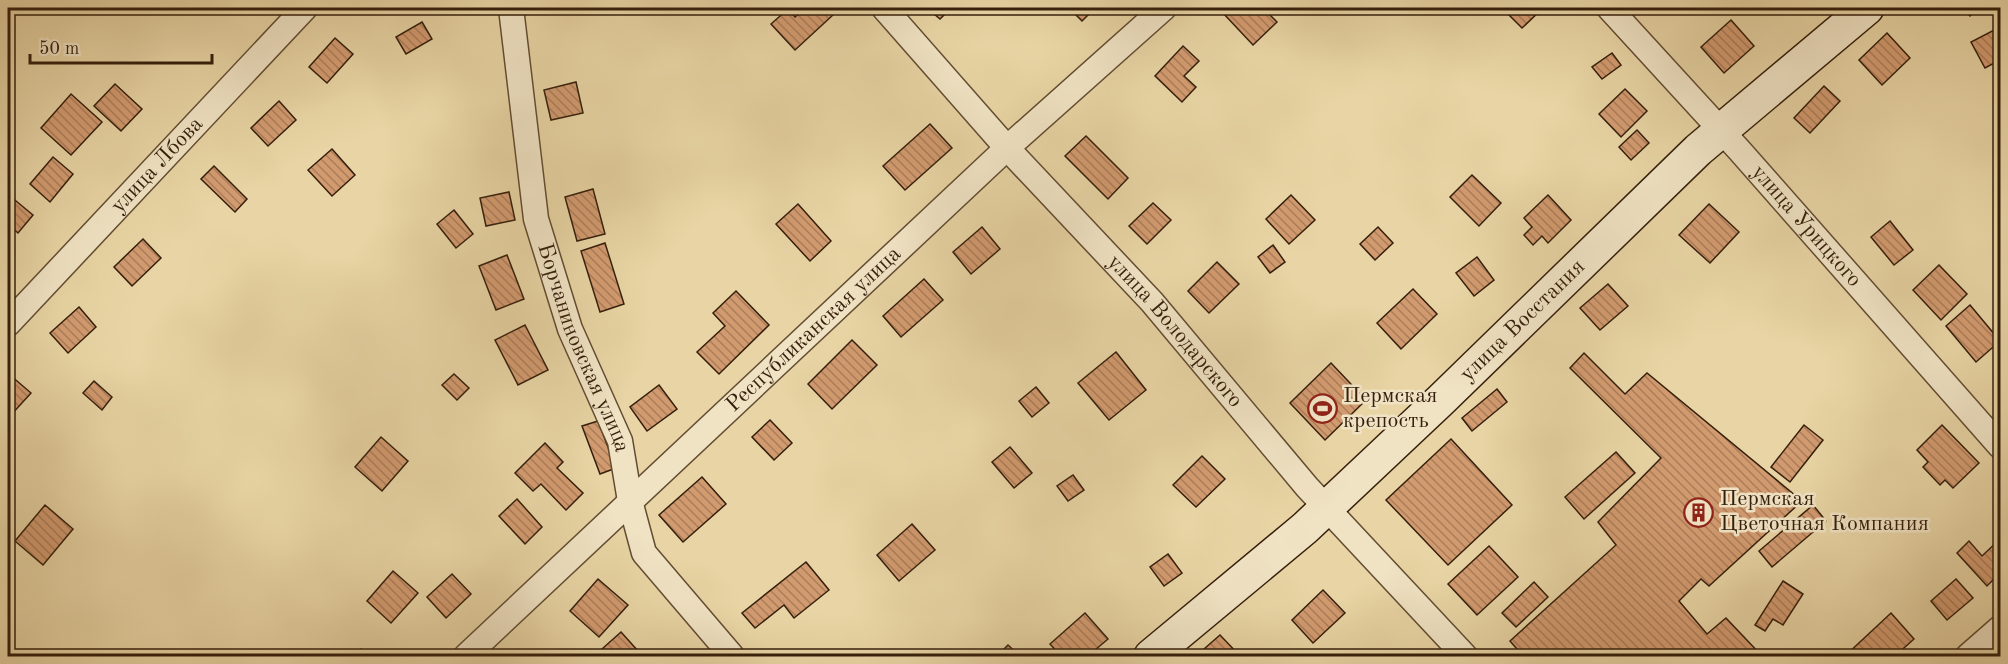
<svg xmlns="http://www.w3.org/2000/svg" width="2008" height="664" viewBox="0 0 2008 664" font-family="'Old Standard TT',serif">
  <defs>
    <pattern id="building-back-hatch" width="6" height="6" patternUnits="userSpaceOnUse" patternTransform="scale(1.5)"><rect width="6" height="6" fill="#d29a6f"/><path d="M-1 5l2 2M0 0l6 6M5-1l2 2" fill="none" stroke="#ab7d5a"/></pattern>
  </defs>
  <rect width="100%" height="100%" fill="#e8d4a4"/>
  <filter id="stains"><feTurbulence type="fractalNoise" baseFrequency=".00333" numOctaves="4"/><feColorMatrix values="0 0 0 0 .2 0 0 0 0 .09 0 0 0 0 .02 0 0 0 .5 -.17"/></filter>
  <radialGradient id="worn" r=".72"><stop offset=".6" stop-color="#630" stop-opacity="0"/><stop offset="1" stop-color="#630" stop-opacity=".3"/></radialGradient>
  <g fill="url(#building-back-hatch)" stroke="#351f0c" stroke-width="1.5">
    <path d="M 806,8 L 828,8 L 834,14 L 795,50 L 771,24 L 788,9 L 795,17 Z"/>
    <path d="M 927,8 L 951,8 L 940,19 Z"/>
    <path d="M 1069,8 L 1095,8 L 1082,21 Z"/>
    <path d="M 1228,8 L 1263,8 L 1277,22 L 1253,45 L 1223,13 Z"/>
    <path d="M 1502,8 L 1543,8 L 1522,28 Z"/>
    <path d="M 1963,8 L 1979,8 L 1970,16 Z"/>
    <path d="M 1731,20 L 1754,46 L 1724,73 L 1701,47 Z"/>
    <path d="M 422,22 L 432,39 L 406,54 L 396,37 Z"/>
    <path d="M 2000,27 L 2000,60 L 1985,68 L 1971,42 Z"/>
    <path d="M 1887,33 L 1910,58 L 1882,85 L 1859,60 Z"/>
    <path d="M 335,38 L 353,54 L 327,83 L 309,67 Z"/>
    <path d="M 1183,46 L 1199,61 L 1184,76 L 1196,87 L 1182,102 L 1155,76 Z"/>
    <path d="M 1612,53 L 1621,65 L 1602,79 L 1592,67 Z"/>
    <path d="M 576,82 L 583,113 L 551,120 L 544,90 Z"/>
    <path d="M 115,84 L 142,109 L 121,131 L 94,106 Z"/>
    <path d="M 1824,86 L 1840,101 L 1810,133 L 1794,118 Z"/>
    <path d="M 1625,89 L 1647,111 L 1621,137 L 1599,114 Z"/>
    <path d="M 71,94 L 102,122 L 71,155 L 41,128 Z"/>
    <path d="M 279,101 L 296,120 L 268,146 L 251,128 Z"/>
    <path d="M 930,124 L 952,148 L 905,190 L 883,166 Z"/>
    <path d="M 1637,130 L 1649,143 L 1631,160 L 1619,147 Z"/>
    <path d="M 1086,136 L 1128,178 L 1108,199 L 1065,156 Z"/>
    <path d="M 332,149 L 355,175 L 332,196 L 308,170 Z"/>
    <path d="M 53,157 L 73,174 L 50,202 L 30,184 Z"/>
    <path d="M 214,166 L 247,199 L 235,212 L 201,179 Z"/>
    <path d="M 1472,175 L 1501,203 L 1479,226 L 1450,197 Z"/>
    <path d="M 593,189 L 605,234 L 577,241 L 565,197 Z"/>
    <path d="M 509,192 L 515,220 L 486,226 L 480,198 Z"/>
    <path d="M 1291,195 L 1315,220 L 1289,244 L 1266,219 Z"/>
    <path d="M 1548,195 L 1571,220 L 1548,243 L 1542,236 L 1533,245 L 1524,235 L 1532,227 L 1524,218 Z"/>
    <path d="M 10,196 L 33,215 L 18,233 L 8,224 L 8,199 Z"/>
    <path d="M 1153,203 L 1171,220 L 1147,244 L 1129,226 Z"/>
    <path d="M 798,204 L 831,241 L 810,261 L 776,224 Z"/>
    <path d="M 1709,204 L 1739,232 L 1710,263 L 1679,235 Z"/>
    <path d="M 454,210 L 473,234 L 456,248 L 437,224 Z"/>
    <path d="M 1890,221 L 1913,250 L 1894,265 L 1871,237 Z"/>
    <path d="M 982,227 L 1000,249 L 971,274 L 953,252 Z"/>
    <path d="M 1378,227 L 1393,243 L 1375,260 L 1360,244 Z"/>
    <path d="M 143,239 L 161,258 L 132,286 L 114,267 Z"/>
    <path d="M 605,243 L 624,304 L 600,312 L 581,251 Z"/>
    <path d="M 1273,245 L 1285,262 L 1270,273 L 1258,257 Z"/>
    <path d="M 507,255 L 524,299 L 496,310 L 479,266 Z"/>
    <path d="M 1477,257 L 1494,280 L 1474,296 L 1456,273 Z"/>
    <path d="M 1217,262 L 1239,284 L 1209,313 L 1188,291 Z"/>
    <path d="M 1939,265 L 1967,294 L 1941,320 L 1913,290 Z"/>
    <path d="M 924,279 L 943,300 L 901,337 L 883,316 Z"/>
    <path d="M 1608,284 L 1628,306 L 1600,330 L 1580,308 Z"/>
    <path d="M 1413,289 L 1437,314 L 1401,349 L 1377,323 Z"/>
    <path d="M 736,291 L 769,325 L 719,374 L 697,352 L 725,326 L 713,313 Z"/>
    <path d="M 1970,305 L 2000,341 L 1976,362 L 1946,326 Z"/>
    <path d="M 79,307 L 96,327 L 68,353 L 50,333 Z"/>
    <path d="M 525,325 L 548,370 L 518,385 L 495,340 Z"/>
    <path d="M 852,340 L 877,365 L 832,409 L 808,384 Z"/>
    <path d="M 1116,352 L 1146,390 L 1109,420 L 1078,383 Z"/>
    <path d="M 1584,353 L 1625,394 L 1647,373 L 1802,501 L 1709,586 L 1701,579 L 1679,601 L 1707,634 L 1726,618 L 1762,656 L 1523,656 L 1510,641 L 1616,545 L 1598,522 L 1661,458 L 1570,368 Z"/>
    <path d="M 1331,363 L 1366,400 L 1325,440 L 1290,403 Z"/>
    <path d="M 454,374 L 469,388 L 457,400 L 442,385 Z"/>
    <path d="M 10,375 L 31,393 L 11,415 L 8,412 L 8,378 Z"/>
    <path d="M 94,381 L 112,397 L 102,410 L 83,393 Z"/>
    <path d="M 659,385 L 677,409 L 647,431 L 630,407 Z"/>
    <path d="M 1036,387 L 1049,403 L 1032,417 L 1019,401 Z"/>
    <path d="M 1497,389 L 1507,402 L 1472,431 L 1462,418 Z"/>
    <path d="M 770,420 L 792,443 L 774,460 L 752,437 Z"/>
    <path d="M 598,421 L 616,468 L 600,474 L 582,426 Z"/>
    <path d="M 1804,425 L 1823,440 L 1790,482 L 1771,467 Z"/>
    <path d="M 1942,425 L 1979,463 L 1953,488 L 1945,480 L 1940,485 L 1923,467 L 1928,462 L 1917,450 Z"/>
    <path d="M 381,437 L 408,461 L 382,491 L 355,467 Z"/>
    <path d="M 1451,439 L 1512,505 L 1448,565 L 1386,500 Z"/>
    <path d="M 545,443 L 563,462 L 557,468 L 583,493 L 566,510 L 541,484 L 533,491 L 515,473 Z"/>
    <path d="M 1010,447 L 1032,473 L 1014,488 L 992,462 Z"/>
    <path d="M 1616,452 L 1635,473 L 1584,519 L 1565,497 Z"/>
    <path d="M 1202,456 L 1225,479 L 1196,507 L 1173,485 Z"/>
    <path d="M 1073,475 L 1084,490 L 1068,501 L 1057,486 Z"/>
    <path d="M 702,477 L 726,504 L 683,542 L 659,515 Z"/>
    <path d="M 517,499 L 542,527 L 525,544 L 499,516 Z"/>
    <path d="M 45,505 L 73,529 L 43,565 L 15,541 Z"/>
    <path d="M 1813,505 L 1826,521 L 1772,567 L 1759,551 Z"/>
    <path d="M 912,524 L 935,550 L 899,581 L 877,555 Z"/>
    <path d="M 2000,539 L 2000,573 L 1987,586 L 1957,553 L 1969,541 L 1982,556 Z"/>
    <path d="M 1489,546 L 1518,577 L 1477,615 L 1448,584 Z"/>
    <path d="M 1168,554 L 1182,573 L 1164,586 L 1150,567 Z"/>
    <path d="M 806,562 L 829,590 L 794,618 L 784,605 L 755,628 L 742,613 Z"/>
    <path d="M 393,571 L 418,593 L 391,623 L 367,601 Z"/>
    <path d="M 452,574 L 471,594 L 446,618 L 427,597 Z"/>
    <path d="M 598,579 L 628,605 L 599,637 L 570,611 Z"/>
    <path d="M 1956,579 L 1973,598 L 1947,620 L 1931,601 Z"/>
    <path d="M 1783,581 L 1803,594 L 1783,625 L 1773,619 L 1765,631 L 1755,625 Z"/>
    <path d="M 1534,582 L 1548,597 L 1516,627 L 1502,613 Z"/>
    <path d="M 1323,590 L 1345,613 L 1313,643 L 1292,620 Z"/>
    <path d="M 1085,613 L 1108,639 L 1088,656 L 1061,656 L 1050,644 Z"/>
    <path d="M 1891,613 L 1914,639 L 1895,656 L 1845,656 Z"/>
    <path d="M 621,632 L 638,651 L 632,656 L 609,656 L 602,649 Z"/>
    <path d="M 1220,635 L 1240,656 L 1196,656 Z"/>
    <path d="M 1008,645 L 1020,656 L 997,656 Z"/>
    <path d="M 361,649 L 370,656 L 355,656 Z"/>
  </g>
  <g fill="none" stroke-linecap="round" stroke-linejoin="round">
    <defs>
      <g id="street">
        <path id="s1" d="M 511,8 L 536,219 L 570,329 L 620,441 L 630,501 L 644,553 L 732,656"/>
        <path id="s2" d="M 884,8 L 1007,148 L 1152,302 L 1307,487 L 1465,656"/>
        <path id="s3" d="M 1609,8 L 1740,151 L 2000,446"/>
        <path id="s4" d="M 8,324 L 305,8"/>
        <path id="s5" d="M 466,656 L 1007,148 L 1164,8"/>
        <path d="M 1968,656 L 2000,628"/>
      </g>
      <g id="secondary">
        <path id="s6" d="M 1151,656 L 1305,528 L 1441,400 L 1698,150 L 1867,8"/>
      </g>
    </defs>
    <use href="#street" stroke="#624c32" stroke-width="27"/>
    <use href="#secondary" stroke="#351f0c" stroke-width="36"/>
    <use href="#street" stroke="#f0e3c4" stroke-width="24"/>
    <use href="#secondary" stroke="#f0e3c4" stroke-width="33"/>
  </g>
  <defs>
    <symbol id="stadium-ring" viewBox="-11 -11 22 22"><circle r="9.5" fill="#f0e3c4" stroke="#8f2418" stroke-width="1.5"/><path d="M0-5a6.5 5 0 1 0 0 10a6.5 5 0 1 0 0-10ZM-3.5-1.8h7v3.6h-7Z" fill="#8f2418"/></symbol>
    <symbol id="building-ring" viewBox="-11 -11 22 22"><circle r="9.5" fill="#f0e3c4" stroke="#8f2418" stroke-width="1.5"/><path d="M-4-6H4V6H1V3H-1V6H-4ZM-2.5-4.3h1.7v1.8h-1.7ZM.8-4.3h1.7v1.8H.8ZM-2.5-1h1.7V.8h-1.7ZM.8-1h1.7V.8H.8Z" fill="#8f2418"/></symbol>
  </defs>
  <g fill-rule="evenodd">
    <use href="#stadium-ring" x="1306" y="392" width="33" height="33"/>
    <use href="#building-ring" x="1682" y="496" width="33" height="33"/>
  </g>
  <g text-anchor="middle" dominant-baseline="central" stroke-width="5" stroke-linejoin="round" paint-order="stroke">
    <g font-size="22" fill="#351f0c" stroke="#f0e3c4">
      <text stroke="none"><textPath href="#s4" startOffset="218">улица Лбова</textPath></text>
      <text stroke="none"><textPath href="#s3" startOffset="294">улица Урицкого</textPath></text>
      <text stroke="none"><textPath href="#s6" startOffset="501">улица Восстания</textPath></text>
      <text stroke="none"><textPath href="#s5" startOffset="477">Республиканская улица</textPath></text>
      <text stroke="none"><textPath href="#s2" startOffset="435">улица Володарского</textPath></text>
      <text stroke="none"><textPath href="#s1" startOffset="350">Борчаниновская улица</textPath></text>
    </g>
    <g font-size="22" fill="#351f0c" stroke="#f0e3c4" text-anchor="start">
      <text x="1343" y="396">Пермская<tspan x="1343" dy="25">крепость</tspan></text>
      <text x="1720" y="499">Пермская<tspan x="1720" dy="25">Цветочная Компания</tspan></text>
    </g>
  </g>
  <rect width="2008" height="664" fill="none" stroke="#e8d4a4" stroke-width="30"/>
  <rect x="9" y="9" width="1990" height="646" fill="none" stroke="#351f0c" stroke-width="3"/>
  <rect x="15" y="15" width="1978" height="634" fill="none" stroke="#351f0c" stroke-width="1.5"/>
  <path d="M30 54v9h182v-9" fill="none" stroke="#351f0c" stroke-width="3"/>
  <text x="39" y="54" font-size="18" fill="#351f0c" stroke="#f0e3c4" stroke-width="4.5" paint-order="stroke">50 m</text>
  <rect width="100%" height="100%" filter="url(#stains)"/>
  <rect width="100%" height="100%" fill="url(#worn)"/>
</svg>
